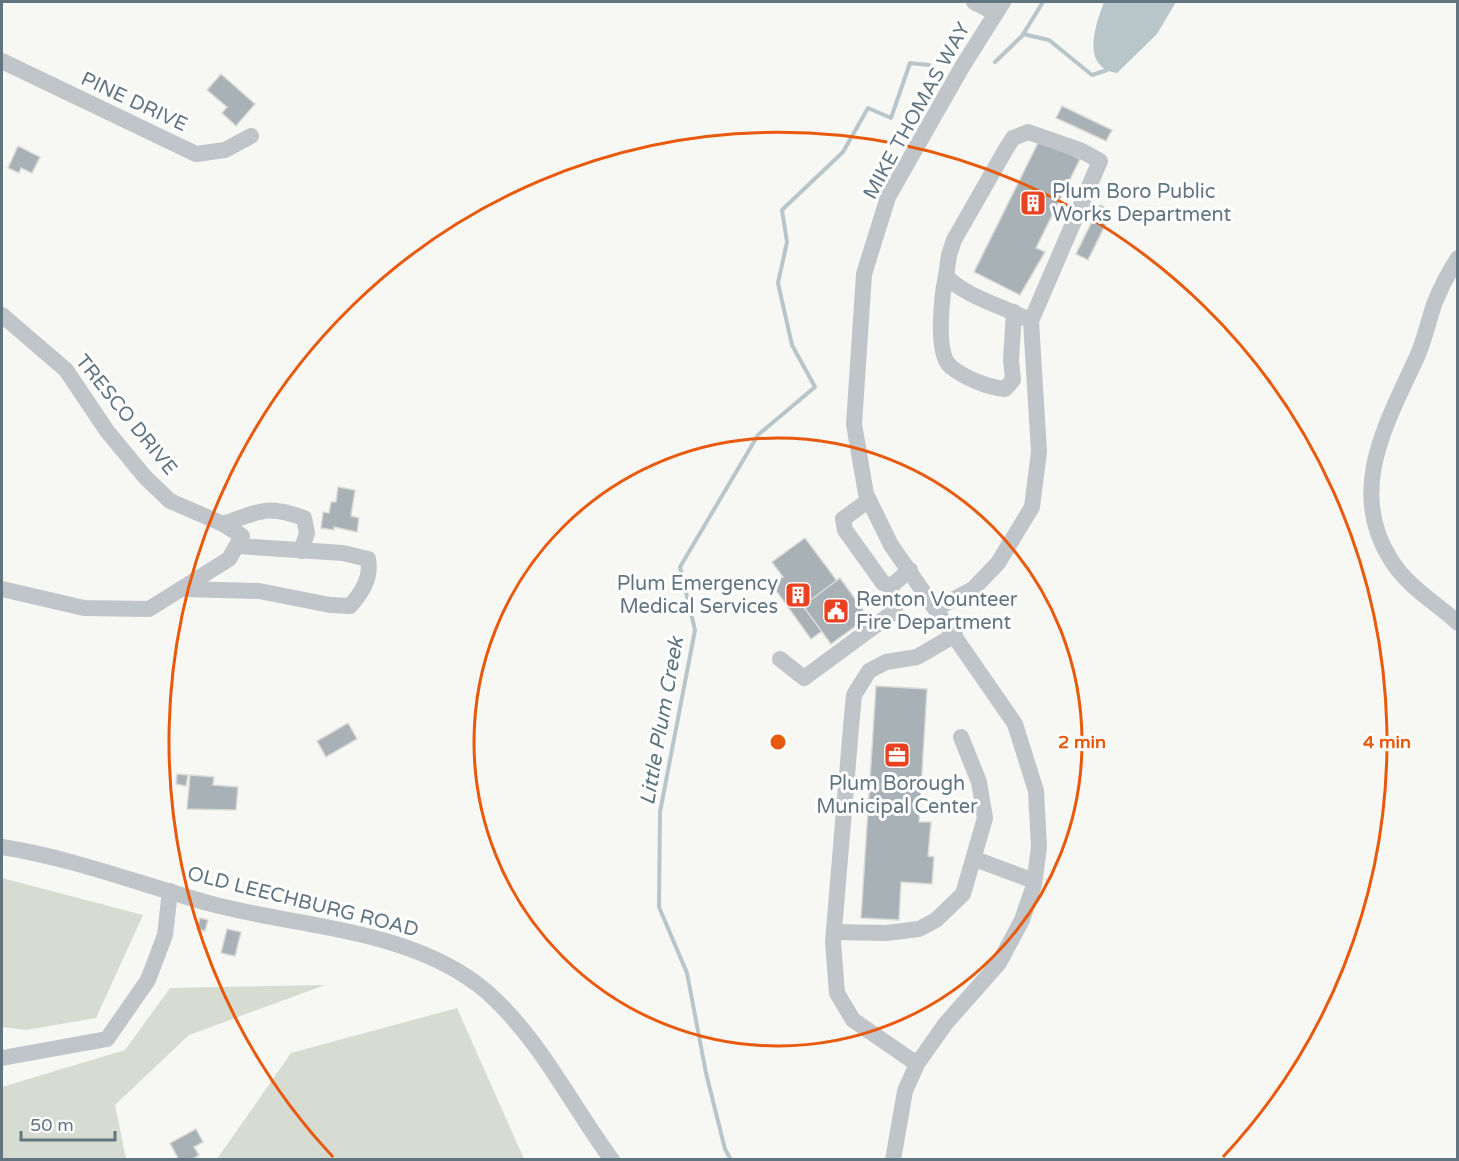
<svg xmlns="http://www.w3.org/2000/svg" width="1459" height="1161" viewBox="0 0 1459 1161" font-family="'Varela Round',sans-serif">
  <rect width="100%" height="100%" fill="#f7f7f4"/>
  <g fill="#d7dcd3">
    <path d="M 2,878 L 143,915 L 96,1018 L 26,1030 L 2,1027 Z"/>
    <path d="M 325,985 L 189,1035 L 115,1105 L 126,1159 L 2,1159 L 2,1087 L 125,1050 L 170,988 Z"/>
    <path d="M 457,1008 L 524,1159 L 217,1159 L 291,1053 Z"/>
  </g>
  <path fill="#b8c6ca" d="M 1104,2 L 1176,2 L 1157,34 L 1117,73 C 1080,67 1096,24 1104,2 Z"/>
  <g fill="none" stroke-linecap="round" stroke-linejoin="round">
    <g stroke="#b8c6ca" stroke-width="4">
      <path d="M 1023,34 L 1049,40 L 1092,75 L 1107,70"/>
      <path d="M 995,62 L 1022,36 L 1043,2"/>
      <path d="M 731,1160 L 725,1149 L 706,1073 L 687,973 L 659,907 L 660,812 L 695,630 L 680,567 L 758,435 L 815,387 L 792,345 L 778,283 L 787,242 L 782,210 L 843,152 L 868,108 L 891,118 L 910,63 L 929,65"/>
    </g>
  </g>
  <g fill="#a7b1b6" stroke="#d9d9d6" stroke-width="1.5">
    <path d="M 221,74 L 255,104 L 236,126 L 222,113 L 227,107 L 207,90 Z"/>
    <path d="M 1062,106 L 1112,130 L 1106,141 L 1056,118 Z"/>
    <path d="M 1040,139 L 1080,159 L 1036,248 L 1045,252 L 1020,295 L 974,272 Z"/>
    <path d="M 18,146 L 40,157 L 32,173 L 21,168 L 19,173 L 8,168 Z"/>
    <path d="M 1100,205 L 1112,211 L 1088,260 L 1076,254 Z"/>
    <path d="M 338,487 L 355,490 L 351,516 L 359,518 L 357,532 L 334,527 L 334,530 L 321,528 L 323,512 L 329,513 L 331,502 L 336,502 Z"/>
    <path d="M 805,538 L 837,581 L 803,606 L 822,631 L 811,639 L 772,585 L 783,577 L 772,562 Z"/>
    <path d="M 840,578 L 868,617 L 831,644 L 803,606 Z"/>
    <path d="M 876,686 L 927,689 L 919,822 L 931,822 L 928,856 L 934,857 L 932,884 L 901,882 L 899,920 L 861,918 Z"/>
    <path d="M 348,723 L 357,739 L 326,757 L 317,741 Z"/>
    <path d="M 177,774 L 188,775 L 186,786 L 176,784 Z"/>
    <path d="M 190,775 L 214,777 L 213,785 L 238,787 L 236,810 L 187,809 Z"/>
    <path d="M 200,918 L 208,920 L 205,931 L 197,929 Z"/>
    <path d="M 227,929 L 241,932 L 235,956 L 221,953 Z"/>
    <path d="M 196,1129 L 203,1142 L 194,1147 L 199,1155 L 191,1160 L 179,1160 L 170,1143 Z"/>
  </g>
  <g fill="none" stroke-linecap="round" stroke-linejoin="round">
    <g stroke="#c0c5c9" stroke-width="16">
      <path d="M 974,2 L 996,13"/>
      <path d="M 2,61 L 196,154 L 225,150 L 251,136"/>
      <path d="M 1458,258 C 1449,272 1441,287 1435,302 C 1428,321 1425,340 1416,359 C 1386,424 1347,491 1391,560 C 1407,586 1436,603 1458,623"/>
      <path d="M 946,276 C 942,294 935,352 950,366 C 964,378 987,387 1005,389 L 1013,380 L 1011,360 L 1014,312"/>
      <path d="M 2,315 L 66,370 L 107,431 L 145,477 L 170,501 L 223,524 L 242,536 L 229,559 L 149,609 L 84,608 L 2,589"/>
      <path d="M 869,500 L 843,519 L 845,530 L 883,583 L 891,586 L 910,570"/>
      <path d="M 223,524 C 260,512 264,504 304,518 L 307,533 L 301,551"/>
      <path d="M 183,589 L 259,591 L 330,605 L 350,606 C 362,593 372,577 368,559 L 343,553 L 237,546"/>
      <path d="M 937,608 L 973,589 L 998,563 L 1032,507 L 1039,452 L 1031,321 L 1100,161 L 1080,150 L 1028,132 L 1013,138 L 1006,149 L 954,240 L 949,255 L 946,276 C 967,298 1004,306 1031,321"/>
      <path d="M 780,659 L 804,678 L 895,611 L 891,586"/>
      <path d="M 2,847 C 72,858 140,884 208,903 C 299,928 413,928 487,992 C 540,1039 570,1103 612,1160"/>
      <path d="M 975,859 L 1034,881"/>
      <path d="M 834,932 L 886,933 L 919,929 L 936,920 L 963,894 L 985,818 L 979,782 L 961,737"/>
      <path d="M 2,1058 L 107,1039 L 148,980 L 165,935 L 170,891"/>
      <path d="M 917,1064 L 853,1020 L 837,993 L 833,942 L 851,727 L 854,695 L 869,671 L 886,662 L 917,657 L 955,635"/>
      <path d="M 893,1160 L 905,1091 L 917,1064 L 946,1023 L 999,963 L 1022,920 L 1034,885 L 1039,847 L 1036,791 L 1015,724 L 891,545 L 866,494 L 854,424 L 864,274 L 888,197 L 962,67 L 1003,2"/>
    </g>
  </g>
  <g fill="none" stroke="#e8590c" stroke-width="3">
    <circle cx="778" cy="742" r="304"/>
    <path d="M333 1157A609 609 0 1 1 1223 1157"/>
  </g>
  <defs>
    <symbol id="building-square" viewBox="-11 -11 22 22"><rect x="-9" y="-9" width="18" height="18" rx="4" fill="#ea4121" stroke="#fff"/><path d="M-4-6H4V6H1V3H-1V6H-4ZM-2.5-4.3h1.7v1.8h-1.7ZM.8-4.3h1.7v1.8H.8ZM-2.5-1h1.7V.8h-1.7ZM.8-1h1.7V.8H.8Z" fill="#fff"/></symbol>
    <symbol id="civic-square" viewBox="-11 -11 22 22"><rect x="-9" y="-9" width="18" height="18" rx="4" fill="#ea4121" stroke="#fff"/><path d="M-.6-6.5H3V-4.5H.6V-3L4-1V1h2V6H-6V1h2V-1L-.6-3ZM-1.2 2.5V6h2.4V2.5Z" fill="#fff"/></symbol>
    <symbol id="office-square" viewBox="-11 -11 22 22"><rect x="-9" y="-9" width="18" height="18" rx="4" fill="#ea4121" stroke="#fff"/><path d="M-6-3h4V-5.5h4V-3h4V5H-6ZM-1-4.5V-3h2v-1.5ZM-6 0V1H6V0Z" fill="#fff"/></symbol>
  </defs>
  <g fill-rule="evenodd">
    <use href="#building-square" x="1018" y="188" width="30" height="30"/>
    <use href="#building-square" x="783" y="580" width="30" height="30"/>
    <use href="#civic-square" x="821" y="596" width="30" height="30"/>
    <use href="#office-square" x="882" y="740" width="30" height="30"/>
  </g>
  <g text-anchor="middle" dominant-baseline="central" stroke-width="6" stroke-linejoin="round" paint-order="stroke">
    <g font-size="20" fill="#617580" stroke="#fff">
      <text transform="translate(134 102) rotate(25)">PINE DRIVE</text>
      <text transform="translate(917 111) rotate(-61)">MIKE THOMAS WAY</text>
      <text transform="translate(126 415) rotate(51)">TRESCO DRIVE</text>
      <text transform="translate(303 902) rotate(14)">OLD LEECHBURG ROAD</text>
    </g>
    <g font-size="20" fill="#617580" stroke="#fff" text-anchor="start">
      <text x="1052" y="192">Plum Boro Public<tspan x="1052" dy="23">Works Department</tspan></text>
      <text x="778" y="584" text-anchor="end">Plum Emergency<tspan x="778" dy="23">Medical Services</tspan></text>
      <text x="856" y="600">Renton Vounteer<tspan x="856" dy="23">Fire Department</tspan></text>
      <text x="897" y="784" text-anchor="middle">Plum Borough<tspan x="897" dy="23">Municipal Center</tspan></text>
    </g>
    <g font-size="21" font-style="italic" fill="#5c757c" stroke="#fff">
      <text transform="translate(662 721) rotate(-80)">Little Plum Creek</text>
    </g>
  </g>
  <circle cx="778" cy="742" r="9" fill="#e8590c" stroke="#fff" stroke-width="3"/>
  <g font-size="18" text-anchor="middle" font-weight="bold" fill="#e8590c" stroke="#fff" stroke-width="6" stroke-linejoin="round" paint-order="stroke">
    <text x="1082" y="748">2 min</text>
    <text x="1387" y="748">4 min</text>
  </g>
  <rect width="1459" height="1161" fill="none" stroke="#617580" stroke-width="6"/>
  <path d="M21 1131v9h94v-9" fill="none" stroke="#617580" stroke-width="3"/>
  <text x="30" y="1131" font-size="18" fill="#617580" stroke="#ffffff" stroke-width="4.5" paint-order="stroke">50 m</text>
</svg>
